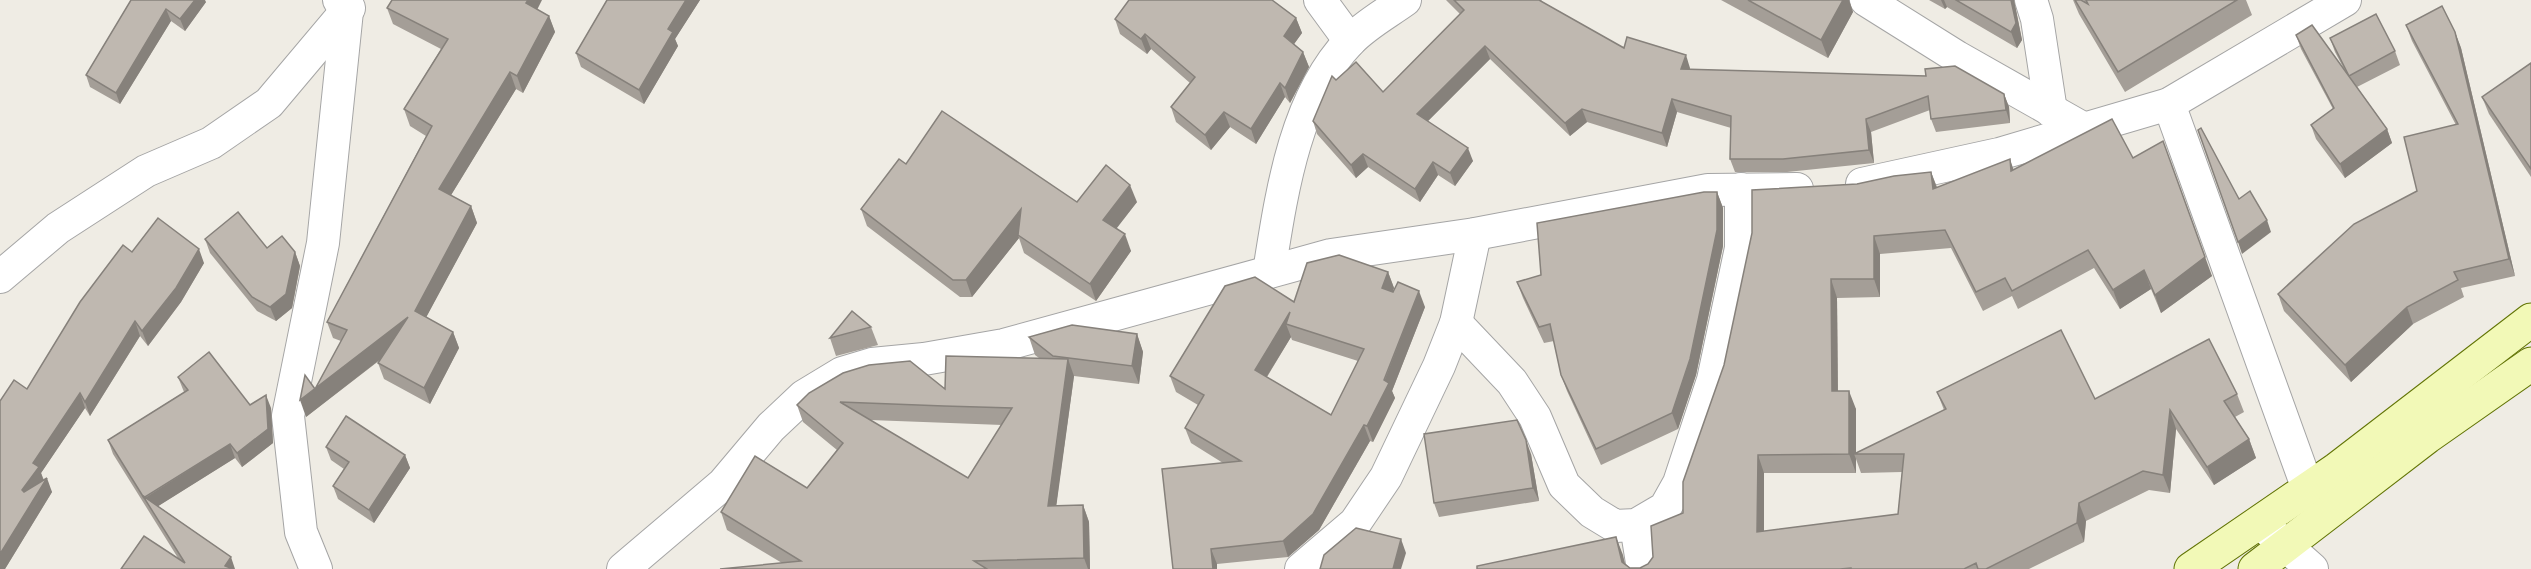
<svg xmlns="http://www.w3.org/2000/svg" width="2531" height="569" viewBox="0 0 2531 569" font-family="Jost,sans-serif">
  <rect width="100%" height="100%" fill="#efece4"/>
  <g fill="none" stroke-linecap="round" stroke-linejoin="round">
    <defs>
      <g id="street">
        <path d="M 1320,0 L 1350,41"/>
        <path d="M 1866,0 L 1957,57 L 2086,130"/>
        <path d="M 2031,0 L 2037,19 L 2051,111"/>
        <path d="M 2169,104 L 2308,489"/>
        <path d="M 1862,184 L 1999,154 L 2169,104 L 2345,0"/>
        <path d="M 1269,272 C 1281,197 1294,99 1350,41 C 1365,25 1387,13 1405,0"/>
        <path d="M 0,277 L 58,228 L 146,171 L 211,143 L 269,103 L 349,8"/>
        <path d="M 1456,323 L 1512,382 L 1535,417 L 1564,485 L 1592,512 L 1615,526 L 1636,525 L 1665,508 L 1679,483 L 1713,380 L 1741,248 L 1741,189"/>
        <path d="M 1636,525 L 1643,569"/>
        <path d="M 2266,528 L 2312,569"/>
        <path d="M 316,569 L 301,532 L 288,416 L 323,243 L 347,11 L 339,0"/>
        <path d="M 623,569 L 723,484 L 771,427 L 804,396 L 842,373 L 872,364 L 924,359 L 1004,345 L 1331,255 L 1475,234 L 1708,190 L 1797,189"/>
        <path d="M 1301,569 L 1355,523 L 1386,477 L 1439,366 L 1456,323 L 1475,234"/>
      </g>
      <g id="secondary">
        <path d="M 2191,569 L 2337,469 L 2531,320"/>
        <path d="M 2255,569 L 2427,437 L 2531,364"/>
      </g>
    </defs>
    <use href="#street" stroke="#a5a5a5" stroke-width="34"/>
    <use href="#secondary" stroke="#627405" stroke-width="35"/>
    <use href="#street" stroke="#fff" stroke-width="32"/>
    <use href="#secondary" stroke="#f2f9b7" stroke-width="33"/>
  </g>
  <g fill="#a49e97" fill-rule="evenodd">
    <path d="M 131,0 L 206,2 L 185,31 L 171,21 L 120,104 L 90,87 L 86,75 Z"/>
    <path d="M 607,0 L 700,0 L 675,39 L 678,46 L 644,104 L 581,67 L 576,53 Z"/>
    <path d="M 1446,0 L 1542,0 L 1541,1 L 1624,48 L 1690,68 L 1690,70 L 2004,94 L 2009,107 L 2010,123 L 1936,132 L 1931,119 L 1930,110 L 1871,132 L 1874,163 L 1787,172 L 1735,172 L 1730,159 L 1731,128 L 1677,112 L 1667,147 L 1587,122 L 1570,136 L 1490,59 L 1428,121 L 1473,161 L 1455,186 L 1438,175 L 1420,202 L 1368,167 L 1356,178 L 1317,134 L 1313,121 L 1336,80 L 1383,92 L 1460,14 Z"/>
    <path d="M 1721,0 L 1849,0 L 1853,12 L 1828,58 Z"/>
    <path d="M 1929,0 L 2014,0 L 2022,40 L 2017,48 L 1947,7 L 1945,9 Z"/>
    <path d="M 2073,0 L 2081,0 L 2084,2 L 2083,0 L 2246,0 L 2252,15 L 2125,92 L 2079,14 Z"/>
    <path d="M 387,8 L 537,9 L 549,16 L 555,32 L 523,93 L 516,89 L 451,195 L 471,206 L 477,223 L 426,317 L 453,332 L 459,348 L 430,404 L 384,379 L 378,363 L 380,360 L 306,417 L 341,341 L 333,338 L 327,322 L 426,136 L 410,126 L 404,109 L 441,49 L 393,24 Z"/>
    <path d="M 1296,18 L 1302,33 L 1294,44 L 1303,52 L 1309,67 L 1290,103 L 1285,97 L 1256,144 L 1230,127 L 1211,150 L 1176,122 L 1171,107 L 1190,83 L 1151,49 L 1147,54 L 1120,34 L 1115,19 Z"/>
    <path d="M 2406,25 L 2455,32 L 2461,48 L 2515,276 L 2461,288 L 2464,297 L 2413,324 L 2351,382 L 2284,311 L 2278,294 L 2417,191 L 2456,125 L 2412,41 Z"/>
    <path d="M 2296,35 L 2343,67 L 2335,52 L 2330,38 L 2395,51 L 2400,65 L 2357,87 L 2387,129 L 2392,143 L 2345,178 L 2316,139 L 2311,125 L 2333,109 L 2301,49 Z"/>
    <path d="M 2531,63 L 2531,177 L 2489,114 L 2482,97 Z"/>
    <path d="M 2133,158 L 2212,276 L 2161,313 L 2151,289 L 2120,309 L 2094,268 L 2018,309 L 2012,296 L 1983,311 L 1951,248 L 1880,254 L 1880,297 L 1837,298 L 1838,391 L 1856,409 L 1856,454 L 1944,410 L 1937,392 L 2095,399 L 2237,394 L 2244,412 L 2235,417 L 2249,439 L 2256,458 L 2214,485 L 2176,429 L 2170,493 L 2149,490 L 2086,521 L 2084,542 L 2029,569 L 1477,569 L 1616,537 L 1625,563 L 1630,568 L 1640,568 L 1648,564 L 1683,513 L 1857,184 L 1931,172 L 1937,187 L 2014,170 ZM 1856,459 L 1861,473 L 1902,472 L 1898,514 L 1764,531 L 1764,473 L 1856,473 Z"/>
    <path d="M 906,164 L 1077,202 L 1137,202 L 1116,228 L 1131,251 L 1096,301 L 1024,253 L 1019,238 L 972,297 L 960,297 L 867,226 L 861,209 Z"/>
    <path d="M 1717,192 L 1723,208 L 1723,246 L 1696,375 L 1678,429 L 1601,465 L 1567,391 L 1561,375 L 1554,341 L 1544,343 L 1523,298 L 1517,282 L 1541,275 Z"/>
    <path d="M 205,239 L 295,252 L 300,266 L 292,308 L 276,321 L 257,311 L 210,253 Z"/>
    <path d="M 132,252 L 204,263 L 181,302 L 148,346 L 140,336 L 90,416 L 85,408 L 41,473 L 44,480 L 52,492 L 5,569 L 27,389 Z"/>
    <path d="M 1388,272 L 1394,288 L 1393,291 L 1425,307 L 1392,391 L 1395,398 L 1373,442 L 1370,441 L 1319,530 L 1288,557 L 1217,564 L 1217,569 L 1173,569 L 1223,463 L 1191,443 L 1185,428 L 1198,405 L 1176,392 L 1170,376 L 1294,302 ZM 1291,337 L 1292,340 L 1358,361 L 1331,415 L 1267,377 Z"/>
    <path d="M 871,327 L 878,345 L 836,356 L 830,338 Z"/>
    <path d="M 1137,334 L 1143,352 L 1139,384 L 1074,376 L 1056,505 L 1083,505 L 1089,522 L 1090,569 L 720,569 L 782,563 L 727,530 L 721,512 L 807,488 L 837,450 L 803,422 L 797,405 L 945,389 L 1039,358 L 1035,355 L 1029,337 ZM 870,420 L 950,423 L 1002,425 L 968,478 Z"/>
    <path d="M 178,377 L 250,405 L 271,408 L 273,443 L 242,467 L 235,458 L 158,506 L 231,557 L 121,569 L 178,558 L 113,454 L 108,440 L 184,392 Z"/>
    <path d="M 326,447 L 405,455 L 410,468 L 374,523 L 338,499 L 333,486 L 344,469 L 331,460 Z"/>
    <path d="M 1531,454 L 1539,501 L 1439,517 L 1434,503 Z"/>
  </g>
  <g fill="#86817b">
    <path d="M 195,0 L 205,0 L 206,2 L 185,31 L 180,19 Z"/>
    <path d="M 528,0 L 542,0 L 532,20 L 526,3 Z"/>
    <path d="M 686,0 L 700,0 L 675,39 L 678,46 L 644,104 L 639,90 L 668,29 Z"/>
    <path d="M 1843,0 L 1849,0 L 1853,12 L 1828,58 L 1821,40 Z"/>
    <path d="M 1941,0 L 1944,0 L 1947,7 L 1945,9 Z"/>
    <path d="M 2011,0 L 2014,0 L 2022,40 L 2017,48 L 2011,32 Z"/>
    <path d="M 166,9 L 171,21 L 120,104 L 116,93 Z"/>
    <path d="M 549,16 L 555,32 L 523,93 L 517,76 Z"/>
    <path d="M 1296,18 L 1302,33 L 1289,51 L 1284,36 Z"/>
    <path d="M 2455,32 L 2461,48 L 2515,276 L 2509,259 Z"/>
    <path d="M 1145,34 L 1151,49 L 1147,54 L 1141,39 Z"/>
    <path d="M 1485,46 L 1490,59 L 1422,127 L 1417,114 Z"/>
    <path d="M 1303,52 L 1309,67 L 1290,103 L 1285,88 Z"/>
    <path d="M 1686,55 L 1690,68 L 1686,83 L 1681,69 Z"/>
    <path d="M 510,72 L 516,89 L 445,205 L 439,189 Z"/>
    <path d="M 1280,83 L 1285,97 L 1256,144 L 1251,129 Z"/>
    <path d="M 2004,94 L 2009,107 L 2010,123 L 2006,110 Z"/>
    <path d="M 1672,99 L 1677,112 L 1667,147 L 1662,133 Z"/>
    <path d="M 1582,109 L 1587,122 L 1570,136 L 1565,123 Z"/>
    <path d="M 1224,112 L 1230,127 L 1211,150 L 1205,135 Z"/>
    <path d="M 1866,119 L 1871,132 L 1874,163 L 1869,150 Z"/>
    <path d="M 2387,129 L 2392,143 L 2345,178 L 2340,164 Z"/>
    <path d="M 1468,148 L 1473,161 L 1455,186 L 1450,173 Z"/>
    <path d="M 1363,154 L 1368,167 L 1356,178 L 1351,165 Z"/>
    <path d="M 2010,159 L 2016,177 L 2011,171 Z"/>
    <path d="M 2170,160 L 2212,276 L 2161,313 L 2155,295 Z"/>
    <path d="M 1433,162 L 1438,175 L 1420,202 L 1415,189 Z"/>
    <path d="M 1931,172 L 1938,191 L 1933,189 Z"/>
    <path d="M 1130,185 L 1137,202 L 1110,237 L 1103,220 Z"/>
    <path d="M 1717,192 L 1723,208 L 1723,246 L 1696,375 L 1678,429 L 1672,413 Z"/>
    <path d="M 471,206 L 477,223 L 421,327 L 415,311 Z"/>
    <path d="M 1021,209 L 1018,235 L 1019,238 L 972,297 L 966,280 Z"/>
    <path d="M 2267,220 L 2271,232 L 2242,254 L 2238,242 Z"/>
    <path d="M 1125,234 L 1131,251 L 1096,301 L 1090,284 Z"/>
    <path d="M 1874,236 L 1880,254 L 1880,297 L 1874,279 Z"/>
    <path d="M 199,249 L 204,263 L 181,302 L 148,346 L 142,331 Z"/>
    <path d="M 295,252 L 300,266 L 292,308 L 276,321 L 270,307 Z"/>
    <path d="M 2144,270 L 2151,289 L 2120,309 L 2113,290 Z"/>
    <path d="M 1388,272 L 1394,288 L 1388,303 L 1382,288 Z"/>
    <path d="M 1831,279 L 1837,298 L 1838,409 L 1832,391 Z"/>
    <path d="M 1419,291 L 1425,307 L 1392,391 L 1395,398 L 1373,442 L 1367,426 Z"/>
    <path d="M 2407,307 L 2413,324 L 2351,382 L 2345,365 Z"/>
    <path d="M 1290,312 L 1286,324 L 1291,337 L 1261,386 L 1255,370 Z"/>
    <path d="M 408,317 L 414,333 L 306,417 L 300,400 Z"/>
    <path d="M 135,321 L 140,336 L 90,416 L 85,402 Z"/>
    <path d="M 453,332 L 459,348 L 430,404 L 424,388 Z"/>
    <path d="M 1137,334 L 1143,352 L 1139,384 L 1132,366 Z"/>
    <path d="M 1068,359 L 1074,376 L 1054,523 L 1048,506 Z"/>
    <path d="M 1849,391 L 1856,409 L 1856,454 L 1854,454 L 1856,459 L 1856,473 L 1849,454 Z"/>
    <path d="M 80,393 L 85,408 L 41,473 L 44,482 L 27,504 L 22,490 L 33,463 Z"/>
    <path d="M 266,395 L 271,408 L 273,443 L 242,467 L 237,453 Z"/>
    <path d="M 2170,410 L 2176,429 L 2170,493 L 2163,475 Z"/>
    <path d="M 1364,425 L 1370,441 L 1319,530 L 1288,557 L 1283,541 Z"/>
    <path d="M 2249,439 L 2256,458 L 2214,485 L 2207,467 Z"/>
    <path d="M 1526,440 L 1531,454 L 1539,501 L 1533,488 Z"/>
    <path d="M 230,444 L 235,458 L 152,510 L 145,498 Z"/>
    <path d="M 405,455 L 410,468 L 374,523 L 369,510 Z"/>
    <path d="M 1758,455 L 1764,473 L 1764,550 L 1757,532 Z"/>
    <path d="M 47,478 L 52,492 L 5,569 L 0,569 L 0,554 Z"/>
    <path d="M 2079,503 L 2086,521 L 2084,542 L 2077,523 Z"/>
    <path d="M 1083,505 L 1089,522 L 1090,569 L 1088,569 L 1084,558 Z"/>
    <path d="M 1616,537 L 1623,555 L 1626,569 L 1622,562 Z"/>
    <path d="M 1401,539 L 1406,553 L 1401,569 L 1393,569 Z"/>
    <path d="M 1211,549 L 1217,564 L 1217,569 L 1213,569 Z"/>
    <path d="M 231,557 L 235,569 L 226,569 L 225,566 Z"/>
  </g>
  <g fill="#bfb8b0" stroke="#86817b" stroke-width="1.5" fill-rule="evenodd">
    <path d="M 131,0 L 195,0 L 180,19 L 166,9 L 116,93 L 86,75 Z"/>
    <path d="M 392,0 L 528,0 L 526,3 L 549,16 L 517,76 L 510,72 L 439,189 L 471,206 L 415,311 L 453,332 L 424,388 L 378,363 L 408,317 L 300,400 L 305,375 L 315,389 L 347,330 L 327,322 L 432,126 L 404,109 L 448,39 L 387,8 Z"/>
    <path d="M 607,0 L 686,0 L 668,29 L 673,32 L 639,90 L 576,53 Z"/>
    <path d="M 1129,0 L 1272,0 L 1296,18 L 1284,36 L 1303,52 L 1285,88 L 1280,83 L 1251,129 L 1224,112 L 1205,135 L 1171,107 L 1195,77 L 1145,34 L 1141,39 L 1115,19 Z"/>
    <path d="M 1454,0 L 1539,0 L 1624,48 L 1627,37 L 1686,55 L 1681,69 L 1926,76 L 1925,69 L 1955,66 L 2004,94 L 2006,110 L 1931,119 L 1928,96 L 1866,119 L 1869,150 L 1783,159 L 1730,159 L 1731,116 L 1672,99 L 1662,133 L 1582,109 L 1565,123 L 1485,46 L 1417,114 L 1468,148 L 1450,173 L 1433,162 L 1415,189 L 1363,154 L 1351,165 L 1313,121 L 1332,76 L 1336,80 L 1356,62 L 1383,92 L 1464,10 Z"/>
    <path d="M 1748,0 L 1843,0 L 1821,40 Z"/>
    <path d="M 1956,0 L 2011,0 L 2016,23 L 2011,32 Z"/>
    <path d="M 2075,0 L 2081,0 L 2088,4 L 2086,0 L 2237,0 L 2118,72 Z"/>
    <path d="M 2442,6 L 2455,32 L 2509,259 L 2454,272 L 2458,280 L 2407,307 L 2345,365 L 2278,294 L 2354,224 L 2417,191 L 2404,137 L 2458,124 L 2406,25 Z"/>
    <path d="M 2376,14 L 2395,51 L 2349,76 L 2330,38 Z"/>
    <path d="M 2312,25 L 2387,129 L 2340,164 L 2311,125 L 2334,108 L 2296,35 Z"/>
    <path d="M 2531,63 L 2531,169 L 2482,97 Z"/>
    <path d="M 942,111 L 1077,202 L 1106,165 L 1130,185 L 1103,220 L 1125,234 L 1090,284 L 1018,235 L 1021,209 L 966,280 L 953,280 L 861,209 L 899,159 L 906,164 Z"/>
    <path d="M 2112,119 L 2133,158 L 2163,141 L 2205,257 L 2155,295 L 2144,270 L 2113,290 L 2088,250 L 2012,291 L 2005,278 L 1976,292 L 1945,230 L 1874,236 L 1874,279 L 1831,279 L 1832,391 L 1849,391 L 1849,454 L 1758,455 L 1757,532 L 1898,514 L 1904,454 L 1854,454 L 1946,409 L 1937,392 L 2061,330 L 2095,399 L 2209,339 L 2237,394 L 2224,401 L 2249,439 L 2207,467 L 2170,410 L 2163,475 L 2143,471 L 2079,503 L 2077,523 L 1986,569 L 1978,569 L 1976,563 L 1964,569 L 1851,569 L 1851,568 L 1840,569 L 1477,569 L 1477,566 L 1616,537 L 1622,562 L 1630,568 L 1640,568 L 1648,564 L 1653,557 L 1651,526 L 1683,513 L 1683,482 L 1724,365 L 1752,233 L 1752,190 L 1857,184 L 1894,176 L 1931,172 L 1933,189 L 2010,159 L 2011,171 Z"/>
    <path d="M 2201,128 L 2239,199 L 2250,191 L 2267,220 L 2238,242 L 2198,130 Z"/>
    <path d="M 1704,192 L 1717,192 L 1717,230 L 1690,359 L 1672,413 L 1596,449 L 1561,375 L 1550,324 L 1539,327 L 1517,282 L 1541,275 L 1537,223 Z"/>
    <path d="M 238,212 L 267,248 L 282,236 L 295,252 L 286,294 L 270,307 L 252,297 L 205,239 Z"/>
    <path d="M 158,218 L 199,249 L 176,288 L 142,331 L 135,321 L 85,402 L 80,393 L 33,463 L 39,467 L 22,490 L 24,492 L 47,478 L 0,554 L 0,401 L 14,380 L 27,389 L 80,302 L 123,245 L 132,252 Z"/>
    <path d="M 1339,255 L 1388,272 L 1382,288 L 1393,292 L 1398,282 L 1419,291 L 1384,380 L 1389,383 L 1367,426 L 1364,425 L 1313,514 L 1283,541 L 1211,549 L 1213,569 L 1173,569 L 1162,469 L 1241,461 L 1185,428 L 1204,395 L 1170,376 L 1225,286 L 1255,277 L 1294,302 L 1307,263 ZM 1290,312 L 1286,324 L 1364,349 L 1331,415 L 1255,370 Z"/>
    <path d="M 852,311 L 871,327 L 830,338 Z"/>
    <path d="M 1072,325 L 1137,334 L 1132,366 L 1053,356 L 1029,337 Z"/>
    <path d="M 209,352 L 250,405 L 266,395 L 268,429 L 237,453 L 230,444 L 145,497 L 143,496 L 144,498 L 108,440 L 188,390 L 178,377 Z"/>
    <path d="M 946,356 L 1068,359 L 1048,506 L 1083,505 L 1084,558 L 974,561 L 987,569 L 720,569 L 801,561 L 721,512 L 755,456 L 807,488 L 843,443 L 797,405 L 809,393 L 843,373 L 869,365 L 910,361 L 945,389 ZM 840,402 L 944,406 L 1012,408 L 968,478 Z"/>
    <path d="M 346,416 L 405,455 L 369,510 L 333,486 L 349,462 L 326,447 Z"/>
    <path d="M 1517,420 L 1526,440 L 1533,488 L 1434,503 L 1424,434 Z"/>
    <path d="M 143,496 L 231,557 L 225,566 L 233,569 L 121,569 L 144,536 L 185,563 Z"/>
    <path d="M 1356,528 L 1401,539 L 1393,569 L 1320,569 L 1324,555 Z"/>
  </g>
</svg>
